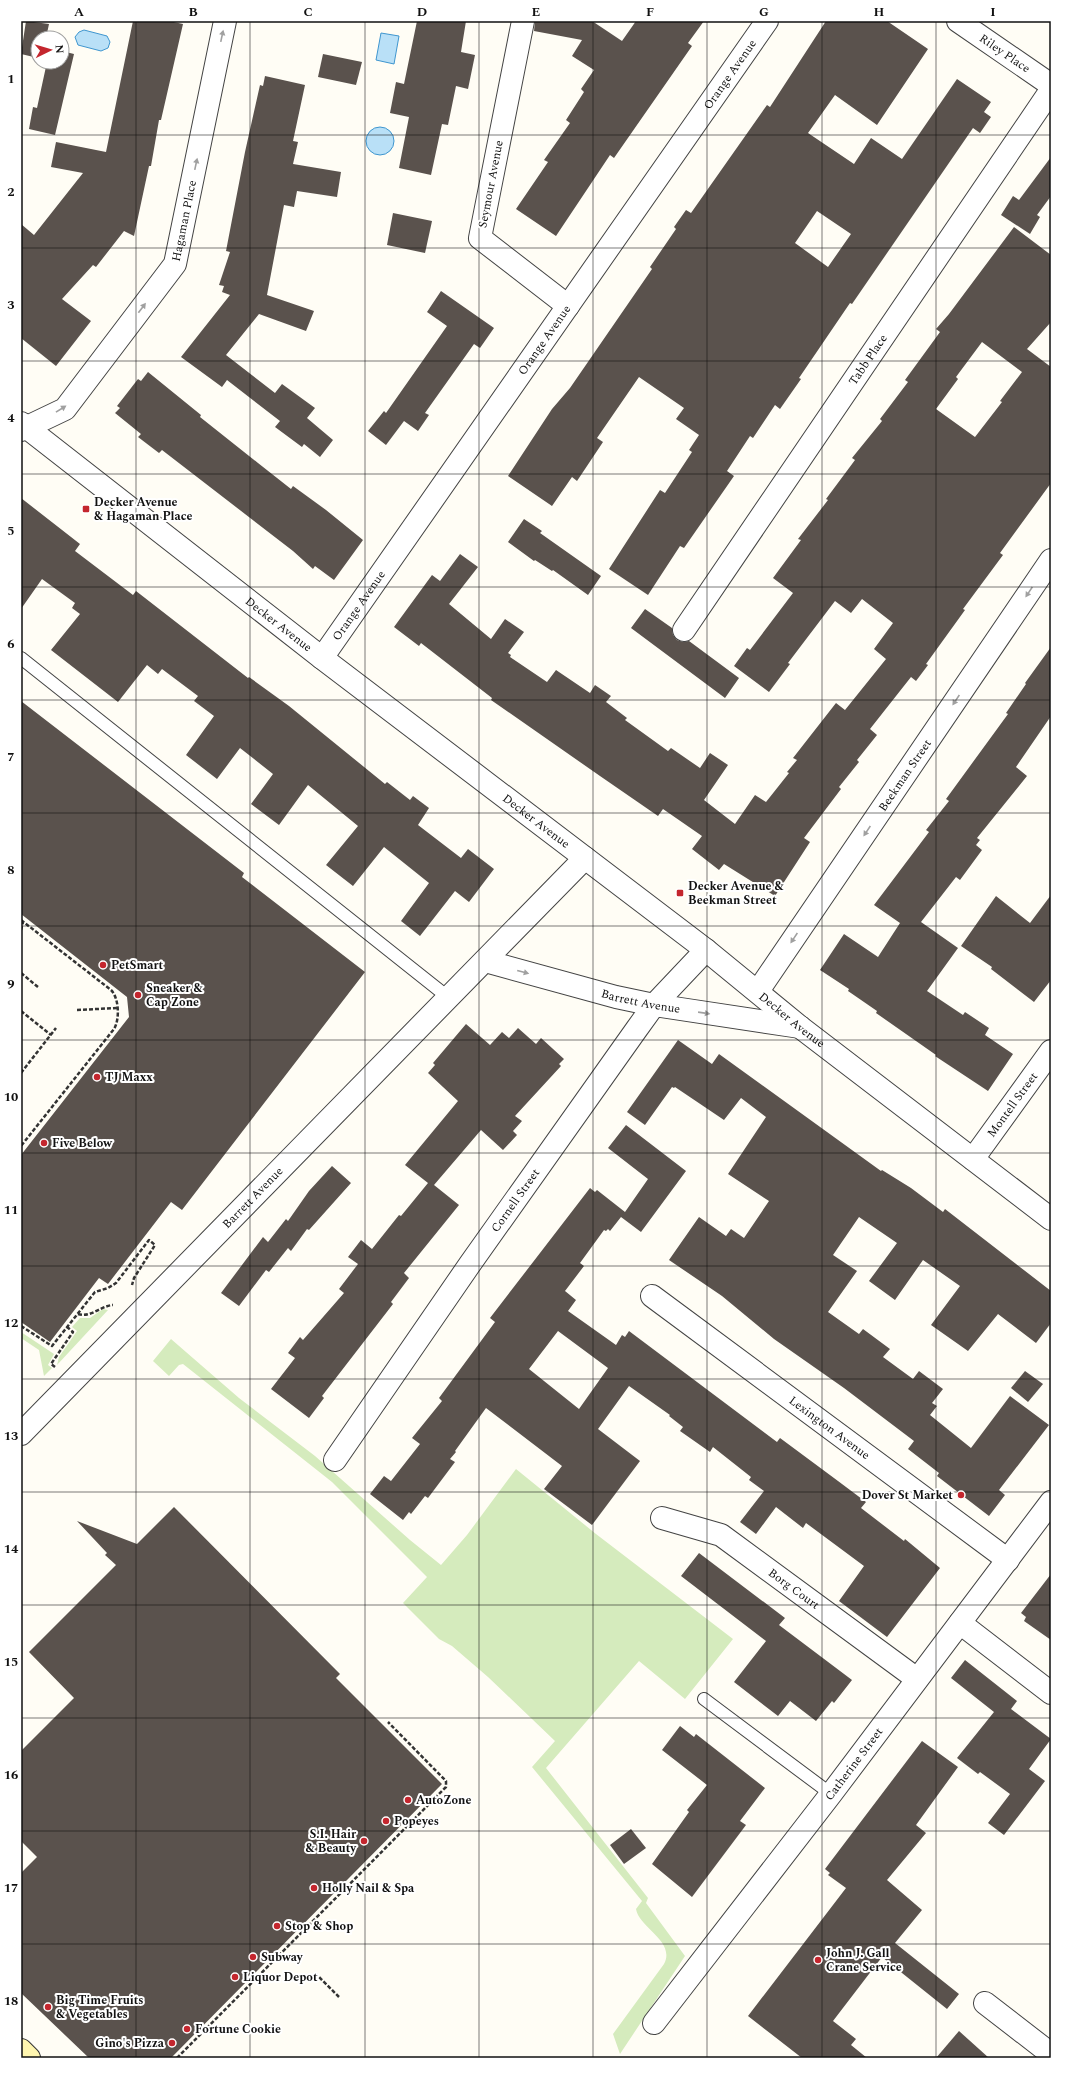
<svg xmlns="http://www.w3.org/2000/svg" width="1072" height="2079" viewBox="0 0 1072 2079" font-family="Spectral,serif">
  <rect width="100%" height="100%" fill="#fffdf5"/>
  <g fill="#d5ebbd">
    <path d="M 103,1309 L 108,1310 L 57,1365 L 59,1357 L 77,1331 L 72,1327 L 80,1318 L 90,1318 Z"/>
    <path d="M 21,1332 L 54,1354 L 48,1365 L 52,1368 L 44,1376 L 39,1350 L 21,1338 Z"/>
    <path d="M 171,1339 L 239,1398 L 315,1456 L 410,1540 L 441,1565 L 467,1535 L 516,1469 L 596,1534 L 733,1639 L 685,1699 L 639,1661 L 546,1768 L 648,1898 L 646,1903 L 685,1956 L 620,2054 L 613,2034 L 664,1964 C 676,1941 639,1928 636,1909 L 642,1901 L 532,1767 L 555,1741 L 488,1677 L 452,1646 L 439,1639 L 403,1603 L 427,1577 L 332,1482 L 183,1364 L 179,1365 L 169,1376 L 153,1361 Z"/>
  </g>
  <g fill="#b9e0f7" stroke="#3f96cf">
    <path d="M 84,30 L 107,36 L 110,42 L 108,48 L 101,51 L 78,45 L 75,37 L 79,32 Z"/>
    <path d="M 381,33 L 399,36 L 394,64 L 376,60 Z"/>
    <circle cx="380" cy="141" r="14"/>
  </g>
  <g fill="#5a524d" fill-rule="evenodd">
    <path d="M 26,21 L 49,24 L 46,38 L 38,38 L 38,58 L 21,54 Z"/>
    <path d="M 133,21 L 169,21 L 183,24 L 161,120 L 159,120 L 151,166 L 149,166 L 134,236 L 124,231 L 96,267 L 93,265 L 62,299 L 91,321 L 56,366 L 21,338 L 21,224 L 34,235 L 83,173 L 51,167 L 56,142 L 106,152 Z"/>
    <path d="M 417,21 L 466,21 L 461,52 L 475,55 L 468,89 L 456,86 L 448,125 L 442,124 L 431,175 L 399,168 L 409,117 L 390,113 L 396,82 L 404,84 Z"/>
    <path d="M 535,21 L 592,21 L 622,41 L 636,21 L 704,21 L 688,43 L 692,46 L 614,158 L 610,155 L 556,236 L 516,209 L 548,162 L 544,160 L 570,123 L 566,120 L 584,92 L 581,89 L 594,70 L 572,56 L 582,40 L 534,31 Z"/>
    <path d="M 826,21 L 887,21 L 928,49 L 877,125 L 835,95 L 808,133 L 854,164 L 871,138 L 902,159 L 957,79 L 991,102 L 984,112 L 991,117 L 980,133 L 973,128 L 852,304 L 850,303 L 799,378 L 801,379 L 780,409 L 775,405 L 753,438 L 750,436 L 727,471 L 734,476 L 684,548 L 680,546 L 648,595 L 609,569 L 660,490 L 665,493 L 692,452 L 689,450 L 699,435 L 676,419 L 684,408 L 639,377 L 597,438 L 603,442 L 577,481 L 572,477 L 552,506 L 508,476 L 552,409 L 570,388 L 652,269 L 650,267 L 676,229 L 674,227 L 686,210 L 691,213 L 767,105 L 770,107 ZM 817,211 L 851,234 L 828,267 L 795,243 Z"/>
    <path d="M 62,51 L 74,54 L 55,135 L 29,129 L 33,107 L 37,108 L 47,62 L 62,62 Z"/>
    <path d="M 323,54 L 362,62 L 356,85 L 318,77 Z"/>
    <path d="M 265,76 L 305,85 L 293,141 L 298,142 L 293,164 L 341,172 L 337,197 L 297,191 L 294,207 L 284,205 L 267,295 L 314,311 L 306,331 L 259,314 L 226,355 L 275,393 L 282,384 L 315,408 L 307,418 L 333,440 L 320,457 L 304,444 L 302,447 L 275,427 L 280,421 L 227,380 L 222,387 L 181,357 L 230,295 L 222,292 L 224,286 L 219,285 L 230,252 L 226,251 L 245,152 L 260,85 L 263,86 Z"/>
    <path d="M 1051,157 L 1051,196 L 1037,215 L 1040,217 L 1030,234 L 1001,215 L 1013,196 L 1019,200 Z"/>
    <path d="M 393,213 L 432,221 L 425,253 L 387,245 Z"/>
    <path d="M 1014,227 L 1051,255 L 1051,322 L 1027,349 L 1051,367 L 1051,483 L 1000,553 L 1003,555 L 963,609 L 965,610 L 926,664 L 928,665 L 916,681 L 911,677 L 870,729 L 877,735 L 857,760 L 859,762 L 839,787 L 841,789 L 804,838 L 810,842 L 775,896 L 724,864 L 719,870 L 692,849 L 702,836 L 663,809 L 658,816 L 600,776 L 491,700 L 492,698 L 421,643 L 419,646 L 394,627 L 432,575 L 440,581 L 460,554 L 478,567 L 449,604 L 491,639 L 505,619 L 524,632 L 508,653 L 511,655 L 510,657 L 547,682 L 556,670 L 590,693 L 595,685 L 611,696 L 606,702 L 627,718 L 625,720 L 668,751 L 671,748 L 700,768 L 710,753 L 728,765 L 704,800 L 735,824 L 755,795 L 766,802 L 789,773 L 787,772 L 797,760 L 793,758 L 836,703 L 845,710 L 886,659 L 874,649 L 893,623 L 862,599 L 851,613 L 835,601 L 788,663 L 790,664 L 769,692 L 734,666 L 747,648 L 750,650 L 793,593 L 773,578 L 801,540 L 798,539 L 828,500 L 826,499 L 855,460 L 852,458 L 882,421 L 880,419 L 908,382 L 905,380 L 940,332 L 936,329 L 949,314 ZM 982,342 L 1022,372 L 1000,401 L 1002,402 L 975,437 L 936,409 L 958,379 L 956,377 Z"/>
    <path d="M 441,291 L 494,328 L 480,348 L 474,344 L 425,413 L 429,415 L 418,431 L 404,421 L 386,445 L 368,431 L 384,411 L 386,413 L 447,326 L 427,312 Z"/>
    <path d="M 148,372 L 201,415 L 200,417 L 258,463 L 291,489 L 293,486 L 326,510 L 363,540 L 334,580 L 315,566 L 313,569 L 293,551 L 162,450 L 159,453 L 138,437 L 141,434 L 115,413 L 120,408 L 117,406 L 138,379 L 141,381 Z"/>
    <path d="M 21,498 L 80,544 L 75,551 L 133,595 L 136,591 L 248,678 L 249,677 L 289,706 L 385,784 L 387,782 L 410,800 L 413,796 L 429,808 L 418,825 L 461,858 L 468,849 L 494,869 L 469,902 L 455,891 L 420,936 L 401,921 L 429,883 L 384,847 L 353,886 L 326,865 L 358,826 L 308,785 L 279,825 L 251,804 L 273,774 L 240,748 L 217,779 L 186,755 L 214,716 L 194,701 L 198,696 L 162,669 L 158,674 L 147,665 L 118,702 L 51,650 L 80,614 L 72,608 L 75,603 L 42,579 L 21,609 Z"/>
    <path d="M 524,519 L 542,531 L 540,533 L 601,576 L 588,595 L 553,570 L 552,571 L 535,560 L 534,561 L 508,542 Z"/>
    <path d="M 645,609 L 672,628 L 673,635 L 677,640 L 683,642 L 689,641 L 739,678 L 725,698 L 631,628 Z"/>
    <path d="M 1051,647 L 1051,716 L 1016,767 L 1027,776 L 977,838 L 980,840 L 976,845 L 982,850 L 960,880 L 956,877 L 921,922 L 958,948 L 927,991 L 963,1015 L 965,1012 L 989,1028 L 985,1035 L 1013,1054 L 988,1091 L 935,1056 L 936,1055 L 876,1013 L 877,1011 L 848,991 L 849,989 L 820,970 L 844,934 L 878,957 L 900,923 L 874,905 L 929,832 L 926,830 L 949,801 L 946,799 L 1008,714 L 1006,713 L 1026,684 L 1025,683 Z"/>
    <path d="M 21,701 L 244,873 L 242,877 L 365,972 L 182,1210 L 171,1202 L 108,1284 L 99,1278 L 50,1342 L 21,1322 L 21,1155 L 129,1017 L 127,997 L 21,914 Z"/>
    <path d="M 1051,895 L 1051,980 L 1034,1002 L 991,969 L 992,967 L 961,946 L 996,896 L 1030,923 Z"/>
    <path d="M 466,1024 L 490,1045 L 502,1032 L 509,1038 L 518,1028 L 536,1044 L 541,1038 L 564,1059 L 559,1064 L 561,1066 L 515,1116 L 522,1121 L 513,1131 L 517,1135 L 503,1150 L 481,1130 L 434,1185 L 459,1205 L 404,1273 L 409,1278 L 391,1302 L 393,1304 L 322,1396 L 324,1398 L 309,1418 L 271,1389 L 295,1358 L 288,1353 L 300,1337 L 303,1340 L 344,1293 L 339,1289 L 358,1264 L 348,1257 L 361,1240 L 372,1249 L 399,1215 L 401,1216 L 428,1183 L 405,1165 L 458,1101 L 428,1073 L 435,1065 L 433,1063 Z"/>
    <path d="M 678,1040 L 712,1064 L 719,1054 L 881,1171 L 882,1170 L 911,1188 L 943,1212 L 945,1209 L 1051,1291 L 1051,1323 L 1036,1343 L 998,1314 L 968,1351 L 931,1325 L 960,1286 L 923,1260 L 895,1300 L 869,1281 L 897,1243 L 859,1217 L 833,1255 L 857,1271 L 828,1312 L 859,1334 L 863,1329 L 890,1349 L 883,1357 L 913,1379 L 919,1371 L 943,1389 L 932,1403 L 937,1406 L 930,1415 L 971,1448 L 1010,1396 L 1049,1425 L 999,1490 L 1005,1495 L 989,1516 L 937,1476 L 939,1473 L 908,1449 L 914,1441 L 844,1388 L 774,1339 L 722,1296 L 669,1260 L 699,1217 L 726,1236 L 731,1229 L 744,1238 L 769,1201 L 728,1174 L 766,1117 L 741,1098 L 724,1120 L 675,1087 L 674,1088 L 672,1087 L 645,1125 L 627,1112 Z"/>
    <path d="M 626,1125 L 686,1171 L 641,1232 L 621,1217 L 610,1231 L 608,1229 L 606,1231 L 604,1230 L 580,1263 L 584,1266 L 565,1291 L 576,1300 L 568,1311 L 616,1345 L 622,1335 L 625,1337 L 629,1331 L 777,1442 L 780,1438 L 838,1481 L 866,1502 L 861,1508 L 904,1541 L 905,1539 L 940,1568 L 887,1637 L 839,1601 L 864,1566 L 806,1523 L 803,1528 L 776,1507 L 756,1534 L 740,1522 L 764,1491 L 749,1480 L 751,1477 L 713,1447 L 710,1452 L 680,1431 L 683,1427 L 669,1416 L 670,1415 L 629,1386 L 598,1429 L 640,1461 L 592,1525 L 544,1489 L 562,1466 L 486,1408 L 455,1451 L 456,1452 L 450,1459 L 455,1462 L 428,1498 L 425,1496 L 411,1514 L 409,1512 L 403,1520 L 370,1494 L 384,1476 L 391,1481 L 420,1444 L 412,1438 L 442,1401 L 439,1398 L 495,1322 L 490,1318 L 590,1188 L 595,1192 L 597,1190 L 625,1212 L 648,1179 L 608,1148 ZM 558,1331 L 608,1368 L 579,1409 L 529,1369 Z"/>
    <path d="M 332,1166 L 351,1183 L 309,1230 L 307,1229 L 291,1251 L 288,1248 L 269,1272 L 266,1270 L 239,1306 L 221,1293 L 263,1237 L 268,1242 L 286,1219 L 288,1221 L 309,1191 Z"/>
    <path d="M 1025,1371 L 1043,1384 L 1028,1402 L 1011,1388 Z"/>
    <path d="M 174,1507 L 340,1674 L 336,1678 L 442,1784 L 171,2058 L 89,2058 L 21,1993 L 21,1873 L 37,1857 L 21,1841 L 21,1751 L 74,1698 L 29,1652 L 116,1565 L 105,1555 L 107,1553 L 77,1521 L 137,1544 Z"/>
    <path d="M 699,1553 L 785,1618 L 779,1625 L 852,1680 L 834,1703 L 832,1701 L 816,1721 L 790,1701 L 778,1716 L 734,1682 L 766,1641 L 681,1576 Z"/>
    <path d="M 1051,1574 L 1051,1640 L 1024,1621 L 1026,1617 L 1021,1613 Z"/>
    <path d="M 965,1660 L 1017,1701 L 1011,1709 L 1051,1739 L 1029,1769 L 1045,1781 L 1004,1835 L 988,1823 L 1010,1794 L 980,1772 L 978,1774 L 957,1758 L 994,1712 L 951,1678 Z"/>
    <path d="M 680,1726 L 694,1737 L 696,1734 L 765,1788 L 740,1821 L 746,1825 L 692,1897 L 652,1864 L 689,1812 L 687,1810 L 707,1785 L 662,1750 Z"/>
    <path d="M 922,1741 L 958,1767 L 916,1825 L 926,1833 L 887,1880 L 922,1910 L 895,1943 L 959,1994 L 947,2009 L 882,1957 L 833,2021 L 856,2039 L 851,2045 L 867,2058 L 802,2058 L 748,2016 L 846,1888 L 828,1875 L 830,1873 L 825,1869 Z"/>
    <path d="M 631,1829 L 646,1848 L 624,1864 L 610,1845 Z"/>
    <path d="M 959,2031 L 989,2058 L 936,2058 Z"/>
  </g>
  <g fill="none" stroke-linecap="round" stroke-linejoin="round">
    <defs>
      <g id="lane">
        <path d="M 21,658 L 449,998"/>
        <path d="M 704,1699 L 831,1794"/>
      </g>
      <g id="street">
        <path d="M 523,21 L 480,238 L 568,306"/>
        <path id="s1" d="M 958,21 L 1051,85"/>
        <path id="s2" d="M 21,423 L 322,658 L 706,950 L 800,1027 L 1051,1219"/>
        <path id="s3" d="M 21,430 L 65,409 L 175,264 L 225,21"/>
        <path id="s4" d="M 684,630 L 1051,90"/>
        <path id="s5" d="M 322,658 L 767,21"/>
        <path id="s6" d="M 485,961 L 616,997 L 654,1005 L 800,1027"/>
        <path id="s7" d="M 758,991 L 1051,560"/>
        <path id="s8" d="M 973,1159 L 1051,1051"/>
        <path id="s9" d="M 652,1296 L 1008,1560"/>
        <path id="s10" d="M 21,1434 L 585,858"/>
        <path id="s11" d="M 335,1460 L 470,1264 L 636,1030 L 654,1005 L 706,950"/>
        <path id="s12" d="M 662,1518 L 721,1535 L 917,1679"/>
        <path d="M 960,1623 L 1051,1693"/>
        <path d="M 985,2003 L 1051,2054"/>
        <path id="s13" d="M 654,2023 L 831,1794 L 1051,1502"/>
      </g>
      <path id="secondary" d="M 21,2050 L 29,2058"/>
    </defs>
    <use href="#lane" stroke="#444" stroke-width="14"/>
    <use href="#street" stroke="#444" stroke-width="24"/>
    <use href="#secondary" stroke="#333" stroke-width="24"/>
    <g stroke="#333" stroke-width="2.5" stroke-dasharray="4 2" stroke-linecap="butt">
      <path d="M 21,920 L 111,990 C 119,998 120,1019 114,1029 L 21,1146"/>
      <path d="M 21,930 L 23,922"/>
      <path d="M 21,973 L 38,987"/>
      <path d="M 77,1010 L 117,1008"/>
      <path d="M 21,1011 L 51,1035"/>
      <path d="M 21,1073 L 56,1028"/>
      <path d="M 78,1314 C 91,1318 100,1306 113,1305"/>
      <path d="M 21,1326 L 52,1346 L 95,1292 L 108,1288 L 116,1283 L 149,1240 L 155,1245 L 134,1278 L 132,1285"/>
      <path d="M 55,1367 L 51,1364 L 73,1332 L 67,1327"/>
      <path d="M 315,1973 L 339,1997"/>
      <path d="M 177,2058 L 446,1787 L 446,1781 L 388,1722"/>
    </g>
    <use href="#lane" stroke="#fff" stroke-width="12"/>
    <use href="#street" stroke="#fff" stroke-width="22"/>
    <use href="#secondary" stroke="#fff6b0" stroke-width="22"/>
  </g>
  <defs><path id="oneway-solid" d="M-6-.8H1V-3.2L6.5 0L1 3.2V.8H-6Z"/></defs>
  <g fill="#a0a0a0">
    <use href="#oneway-solid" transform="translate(222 36) rotate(-78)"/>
    <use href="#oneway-solid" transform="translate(196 164) rotate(-78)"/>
    <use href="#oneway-solid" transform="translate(142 308) rotate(-53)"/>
    <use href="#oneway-solid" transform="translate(61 409) rotate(-32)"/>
    <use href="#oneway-solid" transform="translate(1029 592) rotate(124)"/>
    <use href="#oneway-solid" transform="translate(956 700) rotate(124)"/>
    <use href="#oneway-solid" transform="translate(867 831) rotate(124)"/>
    <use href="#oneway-solid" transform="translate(794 938) rotate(124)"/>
    <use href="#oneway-solid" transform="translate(523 972) rotate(15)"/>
    <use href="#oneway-solid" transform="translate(704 1013) rotate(8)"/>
  </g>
  <path fill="none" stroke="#111" stroke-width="1" stroke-opacity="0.55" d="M 136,21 L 136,2058M 250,21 L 250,2058M 365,21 L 365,2058M 479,21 L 479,2058M 593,21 L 593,2058M 707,21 L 707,2058M 822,21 L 822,2058M 936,21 L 936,2058M 21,135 L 1051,135M 21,248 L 1051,248M 21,361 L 1051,361M 21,474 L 1051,474M 21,587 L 1051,587M 21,700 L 1051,700M 21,813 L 1051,813M 21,926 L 1051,926M 21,1040 L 1051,1040M 21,1153 L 1051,1153M 21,1266 L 1051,1266M 21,1379 L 1051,1379M 21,1492 L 1051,1492M 21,1605 L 1051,1605M 21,1718 L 1051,1718M 21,1831 L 1051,1831M 21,1944 L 1051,1944"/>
  <g fill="#c4262e" stroke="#fff" stroke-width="1.5">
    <rect x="82" y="505" width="8" height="8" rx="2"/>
    <rect x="676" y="889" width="8" height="8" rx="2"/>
    <circle cx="103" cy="965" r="4"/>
    <circle cx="138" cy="995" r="4"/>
    <circle cx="97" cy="1077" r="4"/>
    <circle cx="44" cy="1143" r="4"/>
    <circle cx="961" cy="1495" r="4"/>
    <circle cx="408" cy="1800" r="4"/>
    <circle cx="386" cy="1821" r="4"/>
    <circle cx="364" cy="1841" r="4"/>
    <circle cx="314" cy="1888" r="4"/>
    <circle cx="277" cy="1926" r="4"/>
    <circle cx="253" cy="1957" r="4"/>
    <circle cx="818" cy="1960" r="4"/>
    <circle cx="235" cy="1977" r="4"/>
    <circle cx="48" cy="2007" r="4"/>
    <circle cx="187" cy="2029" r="4"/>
    <circle cx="172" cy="2043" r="4"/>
  </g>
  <g text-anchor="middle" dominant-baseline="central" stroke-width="4" stroke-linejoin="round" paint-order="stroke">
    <g font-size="12" fill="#111" stroke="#fff">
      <text stroke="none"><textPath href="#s1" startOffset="57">Riley Place</textPath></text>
      <text stroke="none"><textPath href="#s5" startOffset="712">Orange Avenue</textPath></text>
      <text transform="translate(491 184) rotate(-79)">Seymour Avenue</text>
      <text stroke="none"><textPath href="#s3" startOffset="275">Hagaman Place</textPath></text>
      <text stroke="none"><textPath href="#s5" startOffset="388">Orange Avenue</textPath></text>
      <text stroke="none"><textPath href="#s4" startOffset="327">Tabb Place</textPath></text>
      <text stroke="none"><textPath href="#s5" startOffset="64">Orange Avenue</textPath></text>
      <text stroke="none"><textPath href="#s2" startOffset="327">Decker Avenue</textPath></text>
      <text stroke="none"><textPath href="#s7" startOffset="261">Beekman Street</textPath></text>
      <text stroke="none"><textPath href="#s2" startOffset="651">Decker Avenue</textPath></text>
      <text stroke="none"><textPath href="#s6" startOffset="161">Barrett Avenue</textPath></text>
      <text stroke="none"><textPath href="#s2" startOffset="975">Decker Avenue</textPath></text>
      <text stroke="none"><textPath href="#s8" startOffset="67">Montell Street</textPath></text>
      <text stroke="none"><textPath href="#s10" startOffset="331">Barrett Avenue</textPath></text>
      <text stroke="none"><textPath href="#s11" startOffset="316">Cornell Street</textPath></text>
      <text stroke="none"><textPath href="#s9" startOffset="221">Lexington Avenue</textPath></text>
      <text stroke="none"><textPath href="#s12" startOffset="152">Borg Court</textPath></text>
      <text stroke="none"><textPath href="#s13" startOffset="327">Catherine Street</textPath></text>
    </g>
    <g font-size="12" font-weight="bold" fill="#111" stroke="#fff" text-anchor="start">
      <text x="94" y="502">Decker Avenue<tspan x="94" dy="14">&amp; Hagaman Place</tspan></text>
      <text x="688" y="886">Decker Avenue &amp;<tspan x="688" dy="14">Beekman Street</tspan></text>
      <text x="111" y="965">PetSmart</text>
      <text x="146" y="988">Sneaker &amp;<tspan x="146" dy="14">Cap Zone</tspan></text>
      <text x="105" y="1077">TJ Maxx</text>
      <text x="52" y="1143">Five Below</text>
      <text x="953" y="1495" text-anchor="end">Dover St Market</text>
      <text x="416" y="1800">AutoZone</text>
      <text x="394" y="1821">Popeyes</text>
      <text x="356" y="1834" text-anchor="end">S.I. Hair<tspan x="356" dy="14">&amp; Beauty</tspan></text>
      <text x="322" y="1888">Holly Nail &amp; Spa</text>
      <text x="285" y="1926">Stop &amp; Shop</text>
      <text x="826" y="1953">John J. Gall<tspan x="826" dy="14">Crane Service</tspan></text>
      <text x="261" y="1957">Subway</text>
      <text x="243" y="1977">Liquor Depot</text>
      <text x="56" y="2000">Big Time Fruits<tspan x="56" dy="14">&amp; Vegetables</tspan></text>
      <text x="195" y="2029">Fortune Cookie</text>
      <text x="164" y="2043" text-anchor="end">Gino's Pizza</text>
    </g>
  </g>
  <rect width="1072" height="2079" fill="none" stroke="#ffffff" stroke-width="44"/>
  <g transform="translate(50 50) rotate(85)"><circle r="19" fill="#ffffff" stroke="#a0a0a0"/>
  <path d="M0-3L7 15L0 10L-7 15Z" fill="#c4262e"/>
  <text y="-6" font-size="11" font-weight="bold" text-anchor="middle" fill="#111111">N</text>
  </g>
  <rect x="22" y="22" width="1028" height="2035" fill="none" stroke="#111" stroke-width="1.5"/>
  <g font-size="13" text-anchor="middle" font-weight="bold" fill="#111">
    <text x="79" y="16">A</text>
    <text x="193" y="16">B</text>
    <text x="308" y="16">C</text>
    <text x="422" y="16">D</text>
    <text x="536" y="16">E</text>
    <text x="650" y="16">F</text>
    <text x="764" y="16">G</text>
    <text x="879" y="16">H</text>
    <text x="993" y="16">I</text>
    <text x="11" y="83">1</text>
    <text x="11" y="196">2</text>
    <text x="11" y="309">3</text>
    <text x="11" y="422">4</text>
    <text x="11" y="535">5</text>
    <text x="11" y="648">6</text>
    <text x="11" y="761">7</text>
    <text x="11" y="874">8</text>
    <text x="11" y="988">9</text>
    <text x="11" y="1101">10</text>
    <text x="11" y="1214">11</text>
    <text x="11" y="1327">12</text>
    <text x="11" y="1440">13</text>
    <text x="11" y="1553">14</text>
    <text x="11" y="1666">15</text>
    <text x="11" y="1779">16</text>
    <text x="11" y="1892">17</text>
    <text x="11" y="2005">18</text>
  </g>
</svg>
